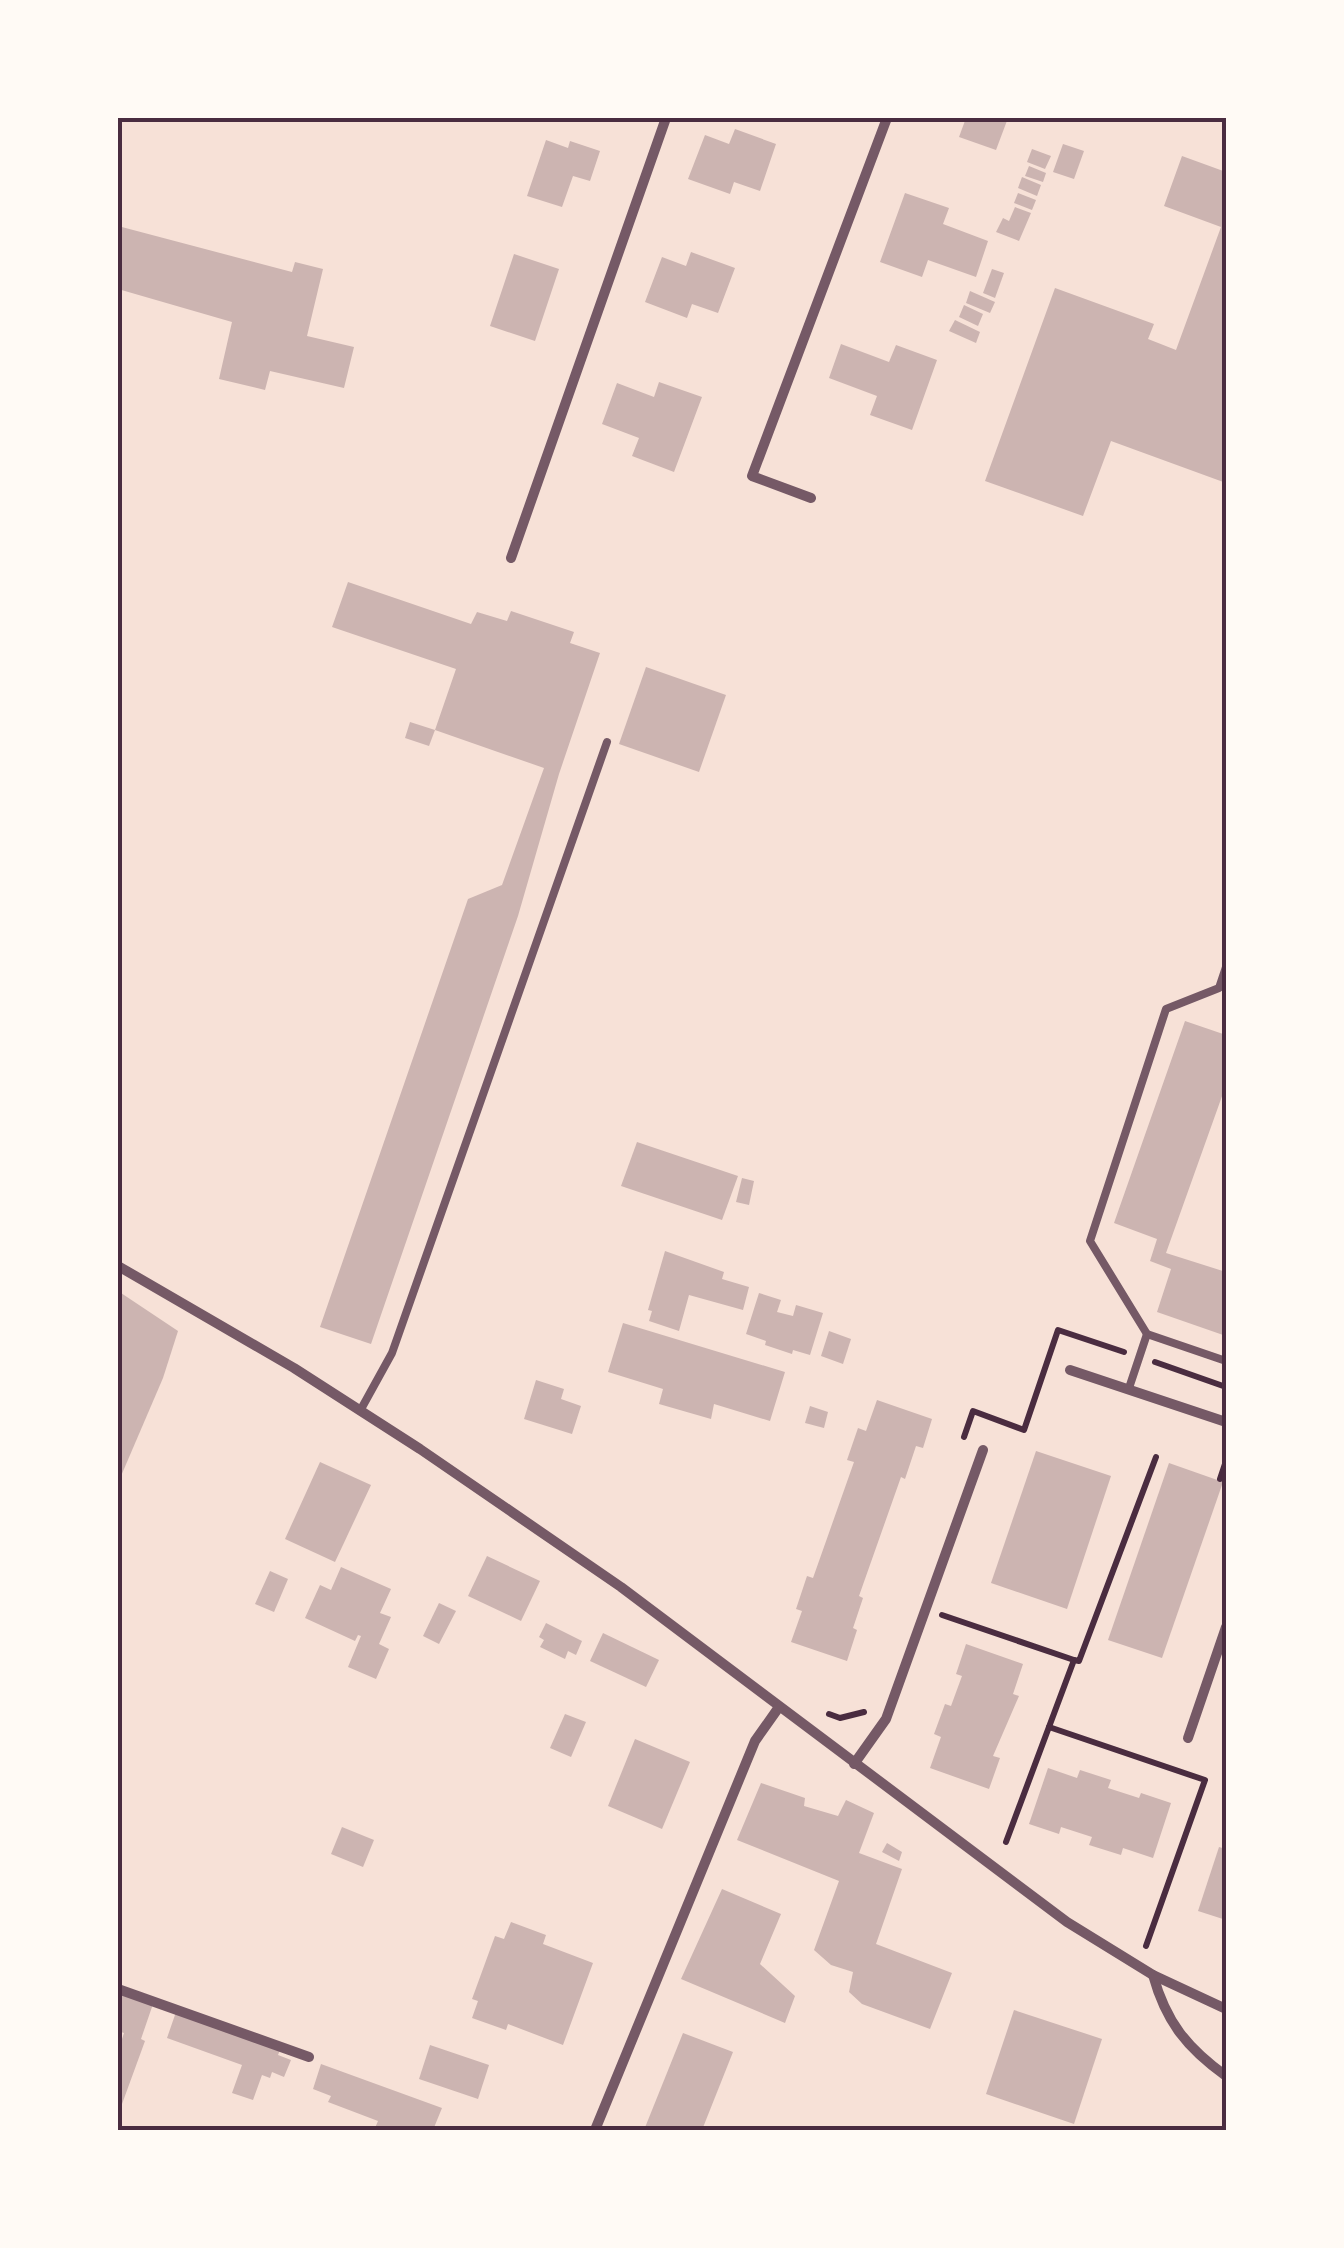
<svg xmlns="http://www.w3.org/2000/svg" width="1344" height="2248" viewBox="0 0 1344 2248" font-family="Raleway,sans-serif">
  <rect width="100%" height="100%" fill="#f7e1d7"/>
  <g fill="#ccb4b1">
    <path d="M 966,118 L 1008,118 L 996,150 L 959,137 Z"/>
    <path d="M 735,129 L 776,144 L 760,191 L 734,182 L 730,194 L 688,179 L 705,135 L 729,144 Z"/>
    <path d="M 546,140 L 568,148 L 570,141 L 600,151 L 590,181 L 573,176 L 562,207 L 527,196 Z"/>
    <path d="M 1063,144 L 1084,151 L 1074,179 L 1053,172 Z"/>
    <path d="M 1032,149 L 1051,156 L 1045,169 L 1027,162 Z"/>
    <path d="M 1182,156 L 1226,172 L 1226,483 L 1111,441 L 1083,516 L 985,481 L 1055,288 L 1154,324 L 1148,339 L 1176,350 L 1221,227 L 1164,206 Z"/>
    <path d="M 1029,166 L 1046,173 L 1043,182 L 1025,176 Z"/>
    <path d="M 1022,177 L 1041,185 L 1037,196 L 1018,188 Z"/>
    <path d="M 905,193 L 949,208 L 943,224 L 988,241 L 976,277 L 928,260 L 922,277 L 880,262 Z"/>
    <path d="M 1018,193 L 1036,200 L 1032,210 L 1014,203 Z"/>
    <path d="M 1015,207 L 1031,213 L 1019,241 L 996,232 L 1003,218 L 1009,221 Z"/>
    <path d="M 118,226 L 292,272 L 295,262 L 323,269 L 307,336 L 354,347 L 344,388 L 270,371 L 265,390 L 219,379 L 232,322 L 118,289 Z"/>
    <path d="M 691,252 L 735,268 L 718,313 L 692,304 L 687,318 L 645,302 L 662,257 L 686,266 Z"/>
    <path d="M 514,254 L 559,269 L 535,341 L 490,326 Z"/>
    <path d="M 992,269 L 1004,273 L 995,298 L 983,293 Z"/>
    <path d="M 970,291 L 995,302 L 990,313 L 966,303 Z"/>
    <path d="M 964,305 L 983,314 L 978,326 L 959,317 Z"/>
    <path d="M 955,320 L 980,332 L 976,343 L 949,331 Z"/>
    <path d="M 841,344 L 889,362 L 896,345 L 937,360 L 912,430 L 870,415 L 877,396 L 829,378 Z"/>
    <path d="M 659,382 L 702,397 L 674,472 L 632,456 L 639,438 L 602,424 L 617,383 L 654,397 Z"/>
    <path d="M 348,582 L 471,624 L 477,612 L 507,621 L 511,611 L 574,632 L 570,643 L 600,653 L 559,774 L 518,916 L 371,1344 L 320,1327 L 468,899 L 502,885 L 544,768 L 435,730 L 429,746 L 405,738 L 410,722 L 435,730 L 456,669 L 332,627 Z"/>
    <path d="M 646,667 L 726,695 L 699,772 L 619,744 Z"/>
    <path d="M 1185,1021 L 1226,1035 L 1226,1085 L 1166,1253 L 1226,1272 L 1226,1336 L 1157,1312 L 1171,1269 L 1150,1261 L 1157,1239 L 1114,1223 Z"/>
    <path d="M 637,1142 L 738,1176 L 722,1220 L 621,1186 Z"/>
    <path d="M 742,1178 L 754,1181 L 749,1205 L 736,1202 Z"/>
    <path d="M 665,1251 L 724,1272 L 722,1279 L 749,1287 L 743,1310 L 689,1295 L 679,1331 L 649,1321 L 652,1311 L 648,1310 Z"/>
    <path d="M 118,1291 L 178,1331 L 163,1378 L 118,1483 Z"/>
    <path d="M 759,1293 L 781,1300 L 777,1312 L 793,1316 L 796,1305 L 823,1313 L 810,1355 L 793,1350 L 792,1354 L 765,1345 L 766,1341 L 746,1334 Z"/>
    <path d="M 623,1323 L 785,1372 L 770,1421 L 714,1404 L 711,1419 L 659,1404 L 663,1389 L 608,1372 Z"/>
    <path d="M 829,1331 L 851,1339 L 843,1364 L 821,1356 Z"/>
    <path d="M 536,1380 L 564,1389 L 561,1399 L 581,1406 L 572,1434 L 524,1419 Z"/>
    <path d="M 877,1400 L 932,1419 L 923,1448 L 916,1446 L 905,1479 L 901,1477 L 859,1596 L 863,1598 L 853,1628 L 857,1630 L 847,1661 L 791,1642 L 802,1611 L 796,1609 L 807,1576 L 813,1578 L 854,1462 L 847,1460 L 858,1428 L 866,1431 Z"/>
    <path d="M 810,1406 L 828,1412 L 824,1428 L 805,1423 Z"/>
    <path d="M 1036,1451 L 1111,1476 L 1067,1609 L 991,1583 Z"/>
    <path d="M 320,1462 L 371,1485 L 335,1562 L 285,1539 Z"/>
    <path d="M 1169,1463 L 1223,1482 L 1162,1658 L 1108,1640 Z"/>
    <path d="M 487,1556 L 540,1581 L 521,1621 L 468,1596 Z"/>
    <path d="M 341,1567 L 391,1589 L 380,1613 L 391,1617 L 379,1644 L 389,1649 L 376,1679 L 348,1667 L 361,1636 L 358,1635 L 355,1641 L 305,1618 L 320,1585 L 331,1590 Z"/>
    <path d="M 270,1571 L 288,1579 L 274,1612 L 255,1604 Z"/>
    <path d="M 439,1603 L 456,1611 L 439,1644 L 423,1636 Z"/>
    <path d="M 546,1623 L 582,1641 L 576,1655 L 568,1651 L 565,1659 L 540,1647 L 544,1640 L 539,1637 Z"/>
    <path d="M 603,1633 L 659,1660 L 646,1687 L 590,1661 Z"/>
    <path d="M 966,1644 L 1023,1664 L 1013,1694 L 1019,1696 L 993,1756 L 1000,1758 L 989,1789 L 930,1768 L 941,1737 L 934,1734 L 945,1704 L 951,1706 L 962,1676 L 956,1674 Z"/>
    <path d="M 565,1714 L 586,1722 L 571,1757 L 550,1748 Z"/>
    <path d="M 635,1739 L 690,1762 L 662,1829 L 608,1806 Z"/>
    <path d="M 1048,1768 L 1077,1778 L 1080,1770 L 1111,1780 L 1108,1788 L 1139,1798 L 1141,1793 L 1171,1803 L 1153,1858 L 1123,1848 L 1121,1855 L 1089,1845 L 1092,1837 L 1061,1827 L 1059,1834 L 1029,1824 Z"/>
    <path d="M 761,1783 L 805,1798 L 804,1806 L 838,1816 L 846,1800 L 874,1813 L 859,1853 L 902,1869 L 876,1944 L 952,1973 L 930,2029 L 862,2004 L 849,1992 L 853,1972 L 831,1965 L 814,1950 L 839,1881 L 737,1840 Z"/>
    <path d="M 342,1827 L 374,1840 L 363,1867 L 331,1854 Z"/>
    <path d="M 887,1843 L 902,1852 L 899,1861 L 882,1852 Z"/>
    <path d="M 1219,1847 L 1226,1849 L 1226,1920 L 1198,1911 Z"/>
    <path d="M 722,1889 L 781,1914 L 760,1964 L 795,1996 L 785,2023 L 681,1979 Z"/>
    <path d="M 511,1922 L 546,1935 L 543,1944 L 593,1963 L 563,2045 L 508,2024 L 506,2030 L 472,2018 L 478,2001 L 472,1999 L 495,1936 L 504,1939 Z"/>
    <path d="M 118,1992 L 153,2004 L 141,2039 L 145,2041 L 118,2115 L 118,2051 L 124,2033 L 118,2031 Z"/>
    <path d="M 1014,2010 L 1102,2039 L 1074,2124 L 986,2094 Z"/>
    <path d="M 176,2012 L 280,2050 L 278,2055 L 291,2060 L 284,2077 L 272,2072 L 270,2078 L 262,2075 L 253,2100 L 232,2093 L 242,2065 L 167,2038 Z"/>
    <path d="M 683,2033 L 733,2052 L 702,2130 L 644,2130 Z"/>
    <path d="M 430,2045 L 489,2065 L 478,2099 L 419,2079 Z"/>
    <path d="M 321,2064 L 442,2108 L 433,2130 L 381,2130 L 375,2128 L 378,2121 L 328,2102 L 331,2096 L 313,2089 Z"/>
  </g>
  <g fill="none" stroke-linecap="round" stroke-linejoin="round">
    <g stroke="#4a2c40" stroke-width="6">
      <path d="M 1155,1362 L 1226,1387"/>
      <path d="M 964,1437 L 973,1411 L 1024,1430 L 1058,1330 L 1124,1352"/>
      <path d="M 1220,1479 L 1226,1461"/>
      <path d="M 942,1615 L 1074,1660"/>
      <path d="M 829,1714 L 840,1718 L 864,1712"/>
      <path d="M 1049,1727 L 1205,1780 L 1146,1946"/>
      <path d="M 1006,1842 L 1074,1660 L 1079,1661 L 1156,1457"/>
    </g>
    <g stroke="#755966" stroke-width="8">
      <path d="M 1226,967 L 1219,988 L 1166,1009 L 1090,1241 L 1147,1334 L 1226,1361"/>
      <path d="M 1129,1388 L 1147,1334"/>
      <path d="M 360,1411 L 392,1353 L 607,742"/>
    </g>
    <g stroke="#755966" stroke-width="10">
      <path d="M 811,498 L 752,476 L 887,118"/>
      <path d="M 511,558 L 666,118"/>
      <path d="M 118,1266 L 294,1368 L 420,1449 L 621,1587 L 1067,1922 L 1153,1975 L 1226,2009"/>
      <path d="M 1070,1370 L 1226,1422"/>
      <path d="M 1188,1738 L 1226,1627"/>
      <path d="M 854,1764 L 886,1719 L 983,1450"/>
      <path d="M 1153,1975 C 1166,2022 1187,2048 1226,2076"/>
      <path d="M 118,1989 L 309,2057"/>
      <path d="M 595,2130 L 755,1741 L 779,1707"/>
    </g>
  </g>
  <rect width="1344" height="2248" fill="none" stroke="#fffaf5" stroke-width="240"/>
  <rect x="120" y="120" width="1104" height="2008" fill="none" stroke="#4a2c40" stroke-width="4"/>
</svg>
